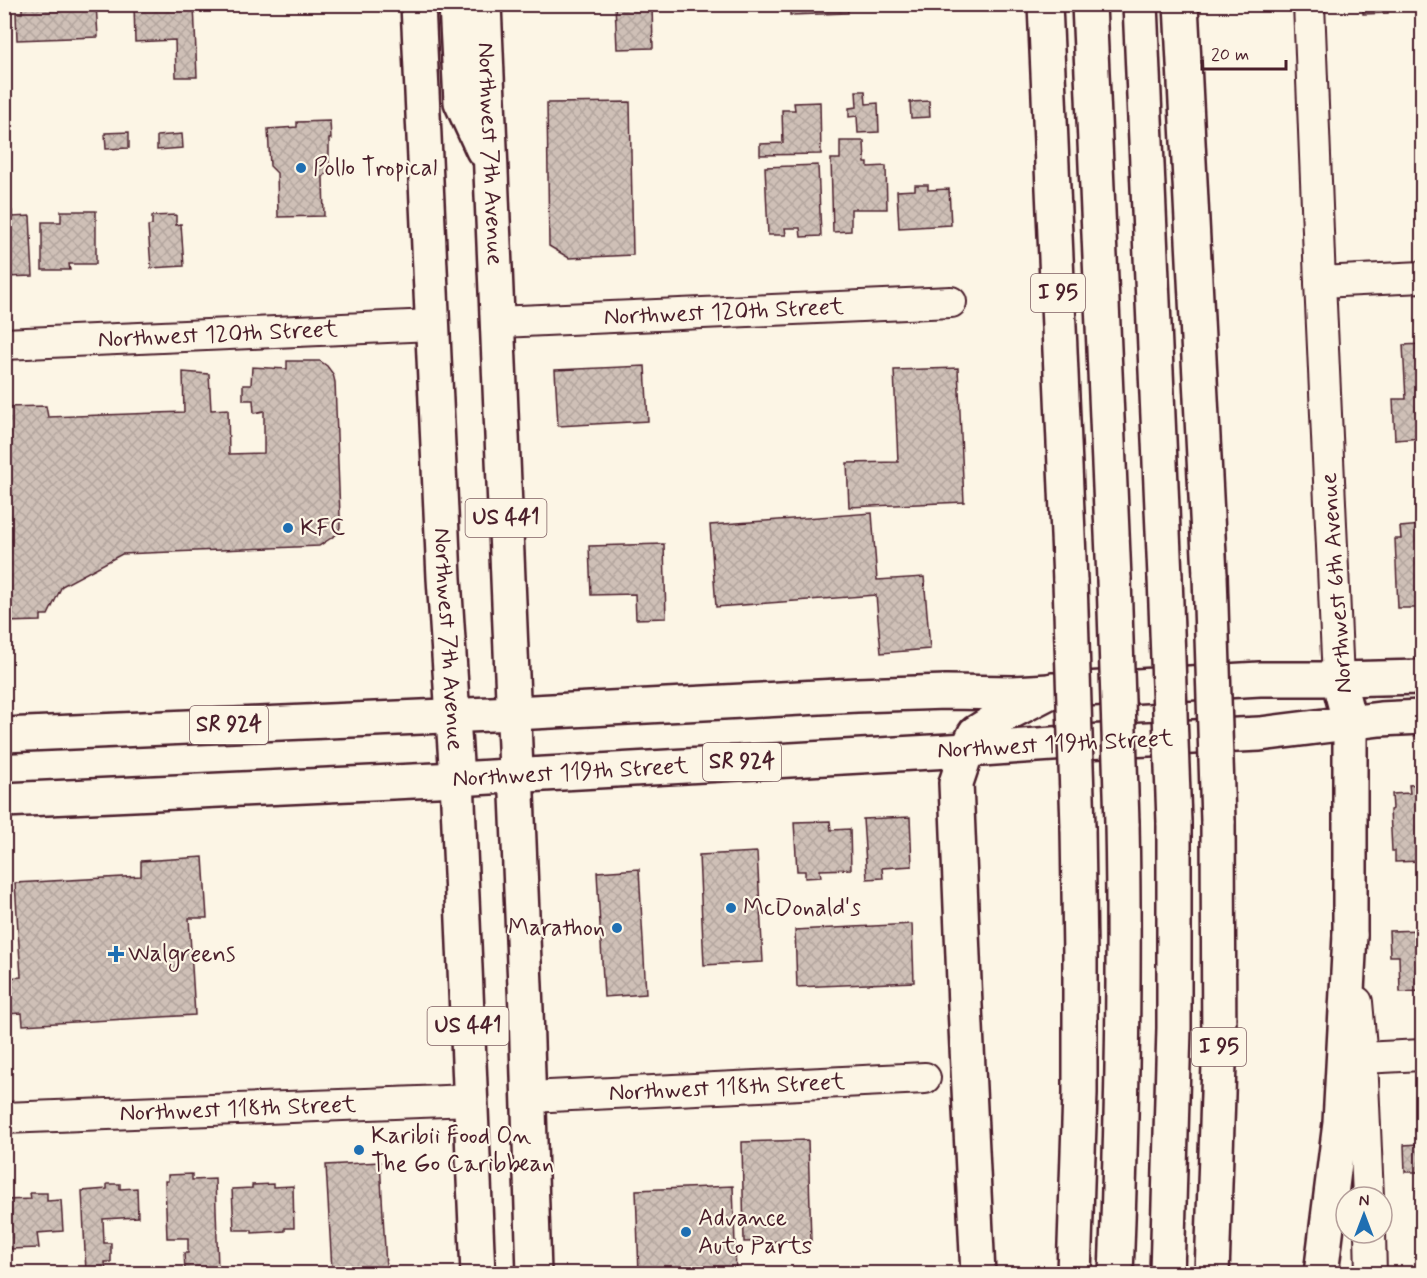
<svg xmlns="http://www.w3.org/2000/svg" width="1427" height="1278" viewBox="0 0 1427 1278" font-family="Mynerve,sans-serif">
  <defs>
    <pattern id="building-cross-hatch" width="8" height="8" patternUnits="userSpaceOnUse" patternTransform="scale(1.5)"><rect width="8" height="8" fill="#cfc0b7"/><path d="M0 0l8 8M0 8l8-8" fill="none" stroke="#b3a59e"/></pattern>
  </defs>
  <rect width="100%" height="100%" fill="#fcf5e5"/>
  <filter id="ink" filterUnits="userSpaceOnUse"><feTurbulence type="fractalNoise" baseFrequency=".0167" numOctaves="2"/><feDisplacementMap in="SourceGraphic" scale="12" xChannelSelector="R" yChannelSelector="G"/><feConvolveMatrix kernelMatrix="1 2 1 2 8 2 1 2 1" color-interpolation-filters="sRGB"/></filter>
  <g filter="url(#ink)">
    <g fill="url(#building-cross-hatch)" stroke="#4a1f2b" stroke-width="1.5">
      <path d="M 96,4 L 98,37 L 17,40 L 16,13 L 22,13 L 22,7 Z"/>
      <path d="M 134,4 L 194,4 L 197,77 L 176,77 L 175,40 L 135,42 Z"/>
      <path d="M 615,4 L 652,4 L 653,48 L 617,49 Z"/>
      <path d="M 790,4 L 847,4 L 848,13 L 790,15 Z"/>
      <path d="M 1363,4 L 1388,4 L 1388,13 L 1363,14 Z"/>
      <path d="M 856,91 L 865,91 L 866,104 L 878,103 L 879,132 L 858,133 L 857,116 L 849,117 L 849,108 L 857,107 Z"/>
      <path d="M 929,101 L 930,117 L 911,118 L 910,102 Z"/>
      <path d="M 630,102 L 633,255 L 569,258 L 549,246 L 547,103 Z"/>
      <path d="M 820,102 L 821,154 L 760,155 L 760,144 L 783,143 L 782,110 L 795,110 L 794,103 Z"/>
      <path d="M 330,121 L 331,139 L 329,139 L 329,170 L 323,177 L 324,216 L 278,217 L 277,173 L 270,166 L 268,129 L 297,127 L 297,122 Z"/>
      <path d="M 129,132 L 129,148 L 106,149 L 105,133 Z"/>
      <path d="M 182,134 L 183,148 L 157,150 L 157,136 Z"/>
      <path d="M 840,141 L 864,141 L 865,163 L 868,163 L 868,167 L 886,166 L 887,209 L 851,209 L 851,231 L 833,232 L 831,159 L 840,159 Z"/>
      <path d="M 818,165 L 821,236 L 801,237 L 800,228 L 785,228 L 786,235 L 768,235 L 765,167 Z"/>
      <path d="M 915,185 L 928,185 L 928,190 L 949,189 L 951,225 L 899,228 L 897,191 L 915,190 Z"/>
      <path d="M 4,211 L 12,211 L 12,217 L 30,216 L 33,276 L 4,277 Z"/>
      <path d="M 61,211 L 96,211 L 96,264 L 69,264 L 70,270 L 42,270 L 42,222 L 61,222 Z"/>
      <path d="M 176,215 L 176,225 L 181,224 L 184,266 L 151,268 L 148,226 L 152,225 L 152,216 Z"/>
      <path d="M 1422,344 L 1422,438 L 1395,440 L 1393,399 L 1406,399 L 1403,345 Z"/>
      <path d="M 287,361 L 320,361 L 327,366 L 333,374 L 335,382 L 340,516 L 340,527 L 337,534 L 319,546 L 122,554 L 62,586 L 48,615 L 41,615 L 41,621 L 4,622 L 4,407 L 46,406 L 48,417 L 184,412 L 183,372 L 209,374 L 211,410 L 228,409 L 229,454 L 264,453 L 264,411 L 254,413 L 253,400 L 243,400 L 243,385 L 251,385 L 252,367 L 287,369 Z"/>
      <path d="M 645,366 L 648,421 L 558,426 L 555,370 Z"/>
      <path d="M 958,368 L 964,502 L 849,507 L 847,463 L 898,462 L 894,370 Z"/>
      <path d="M 872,513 L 877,580 L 924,577 L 930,649 L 881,653 L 876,595 L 716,607 L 710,525 Z"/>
      <path d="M 1422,525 L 1422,608 L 1398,608 L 1395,539 L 1401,539 L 1400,527 Z"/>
      <path d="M 664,544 L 666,618 L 636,619 L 635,594 L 591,595 L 589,546 Z"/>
      <path d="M 1422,784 L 1422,861 L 1395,862 L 1395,851 L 1392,851 L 1390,810 L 1393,809 L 1392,794 L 1410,793 L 1409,785 Z"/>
      <path d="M 910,817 L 912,866 L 882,868 L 883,878 L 867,879 L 863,819 Z"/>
      <path d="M 830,821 L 831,830 L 850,829 L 851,869 L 820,870 L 821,877 L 805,878 L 805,871 L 797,871 L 794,822 Z"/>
      <path d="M 757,852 L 763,962 L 704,965 L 699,855 Z"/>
      <path d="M 203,857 L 207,918 L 189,918 L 195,1015 L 23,1025 L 22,1013 L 4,1014 L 4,978 L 21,977 L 15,883 L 141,876 L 141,861 Z"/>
      <path d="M 639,869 L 646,994 L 604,997 L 597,872 Z"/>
      <path d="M 912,924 L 914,982 L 797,987 L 795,930 Z"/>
      <path d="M 1422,930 L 1422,991 L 1400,992 L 1399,956 L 1390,956 L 1389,931 Z"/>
      <path d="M 1417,1115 L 1422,1115 L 1422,1169 L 1420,1169 L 1421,1172 L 1405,1172 L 1404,1145 L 1418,1144 Z"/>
      <path d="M 808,1140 L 811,1241 L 744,1242 L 742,1142 Z"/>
      <path d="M 380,1162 L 386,1267 L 332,1270 L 326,1165 Z"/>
      <path d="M 192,1174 L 192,1180 L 215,1179 L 218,1269 L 185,1270 L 184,1253 L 188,1253 L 188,1238 L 167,1238 L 165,1181 L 168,1181 L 168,1175 Z"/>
      <path d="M 107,1184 L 120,1184 L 120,1189 L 137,1188 L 138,1217 L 103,1219 L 104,1243 L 111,1243 L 111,1262 L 105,1262 L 106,1271 L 86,1272 L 82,1191 L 107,1189 Z"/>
      <path d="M 273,1184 L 273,1187 L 293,1186 L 294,1228 L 285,1228 L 285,1231 L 269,1232 L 252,1233 L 252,1230 L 234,1230 L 232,1189 L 252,1188 L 252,1185 Z"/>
      <path d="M 733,1186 L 736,1274 L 639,1274 L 636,1190 Z"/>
      <path d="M 30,1193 L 47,1193 L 47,1201 L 61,1200 L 63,1231 L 37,1233 L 39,1248 L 9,1249 L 6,1200 L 31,1199 Z"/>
    </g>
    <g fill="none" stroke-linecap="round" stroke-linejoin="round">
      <defs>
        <g id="minor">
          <path d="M 1309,4 L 1320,282 L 1338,679"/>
          <path d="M 1320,282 L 1422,277"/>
          <path id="s1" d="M 498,322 L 951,302"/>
          <path id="s2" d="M 4,344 L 432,325"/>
          <path d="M 1357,1002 L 1362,1058 L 1368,1197"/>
          <path d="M 1362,1058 L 1422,1055"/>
          <path id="s3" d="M 529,1097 L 925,1078"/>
          <path id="s4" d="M 4,1118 L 471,1100"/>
          <path d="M 1370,1233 L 1371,1274"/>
        </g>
        <g id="secondary">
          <path d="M 1338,679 L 1422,677"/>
          <path d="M 967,750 L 1082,742 L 1260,734 L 1380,719 L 1422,717"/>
        </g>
        <g id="primary">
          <path id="s5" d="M 418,4 L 444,578 L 457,779 L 478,1274"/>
          <path d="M 456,4 L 461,102 L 483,150"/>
          <path id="s6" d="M 484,4 L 526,1010 L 534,1274"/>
          <path d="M 1338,679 L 1350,724 L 1350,935"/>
        </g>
        <g id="trunk">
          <path d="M 4,735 L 514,713 L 857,695 L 946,692 L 1014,693 L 1260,679 L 1338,679"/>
          <path id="s7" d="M 4,800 L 457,779 L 967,750"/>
        </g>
        <g id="motorway">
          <path d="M 1045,4 L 1070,581"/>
          <path d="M 1089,4 L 1114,579"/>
          <path d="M 1140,4 L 1165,577"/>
          <path d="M 1181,4 L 1210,575"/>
          <path d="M 978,1274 L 965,1006 L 956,783 L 967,750 L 975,733 L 999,718 L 1053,690"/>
          <path d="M 1074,1274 L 1080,1093 L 1080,957 L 1078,827"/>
          <path d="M 1116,1274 C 1122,1123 1125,973 1122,823"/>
          <path d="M 1167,1274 L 1174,1028 L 1174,822"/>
          <path d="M 1212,1274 L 1219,1064 L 1218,821"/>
          <path d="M 1321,1274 L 1340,1123 L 1350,935"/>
        </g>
      </defs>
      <use href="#minor" stroke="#4a1f2b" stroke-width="34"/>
      <use href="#secondary" stroke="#4a1f2b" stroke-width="38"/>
      <use href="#primary" stroke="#4a1f2b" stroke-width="38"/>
      <use href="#trunk" stroke="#4a1f2b" stroke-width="38"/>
      <use href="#motorway" stroke="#4a1f2b" stroke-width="38"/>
      <use href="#minor" stroke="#fcf5e5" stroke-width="30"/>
      <use href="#secondary" stroke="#fcf5e5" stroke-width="33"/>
      <use href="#primary" stroke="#fcf5e5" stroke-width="33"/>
      <use href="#trunk" stroke="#fcf5e5" stroke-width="33"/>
      <use href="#motorway" stroke="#fcf5e5" stroke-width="33"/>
      <defs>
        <g id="motorway-bridge">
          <path d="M 1210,575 L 1218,821"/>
          <path d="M 1165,577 L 1174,822"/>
          <path d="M 1114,579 L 1122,823"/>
          <path d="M 1070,581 L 1078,827"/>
        </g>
      </defs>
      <use href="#motorway-bridge" stroke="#4a1f2b" stroke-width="38" stroke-linecap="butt"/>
      <use href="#motorway-bridge" stroke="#fcf5e5" stroke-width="33"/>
    </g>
  </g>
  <g fill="#1f6fb2" stroke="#fcf5e5" stroke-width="2">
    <circle cx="301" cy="168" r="6"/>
    <circle cx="288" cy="528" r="6"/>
    <circle cx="731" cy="908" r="6"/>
    <circle cx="617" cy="928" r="6"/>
    <path d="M113 945h6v6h6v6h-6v6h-6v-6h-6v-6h6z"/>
    <circle cx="359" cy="1150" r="6"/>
    <circle cx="686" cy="1232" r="6"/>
  </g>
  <g text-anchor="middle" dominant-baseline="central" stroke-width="4.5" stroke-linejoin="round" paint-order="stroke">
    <g fill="#fcf5e5" stroke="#7f5f63" stroke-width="1.5">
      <rect x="1031" y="274" width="54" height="38" rx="4.5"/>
      <rect x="465.5" y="499" width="81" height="38" rx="4.5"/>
      <rect x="190" y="706" width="78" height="38" rx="4.5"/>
      <rect x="703" y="743" width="78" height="38" rx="4.5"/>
      <rect x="427.5" y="1007" width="81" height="38" rx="4.5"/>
      <rect x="1192" y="1028" width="54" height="38" rx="4.5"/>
    </g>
    <g font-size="22" font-weight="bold" fill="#4a1f2b">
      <text x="1058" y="293">I 95</text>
      <text x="506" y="518">US 441</text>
      <text x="229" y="725">SR 924</text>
      <text x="742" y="762">SR 924</text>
      <text x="468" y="1026">US 441</text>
      <text x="1219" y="1047">I 95</text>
    </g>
    <g font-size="24" fill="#4a1f2b" stroke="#fcf5e5">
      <text stroke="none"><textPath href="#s6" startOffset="150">Northwest 7th Avenue</textPath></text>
      <text stroke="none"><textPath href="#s1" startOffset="226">Northwest 120th Street</textPath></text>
      <text stroke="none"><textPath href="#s2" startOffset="214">Northwest 120th Street</textPath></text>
      <text transform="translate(1337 583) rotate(-94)">Northwest 6th Avenue</text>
      <text stroke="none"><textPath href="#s5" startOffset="636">Northwest 7th Avenue</textPath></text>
      <text transform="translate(1055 745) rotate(-3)">Northwest 119th Street</text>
      <text stroke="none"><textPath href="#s7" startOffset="567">Northwest 119th Street</textPath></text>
      <text stroke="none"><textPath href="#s3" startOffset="198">Northwest 118th Street</textPath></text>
      <text stroke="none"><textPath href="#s4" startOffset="234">Northwest 118th Street</textPath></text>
    </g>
    <g font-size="24" fill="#4a1f2b" stroke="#fcf5e5" text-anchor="start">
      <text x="313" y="168">Pollo Tropical</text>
      <text x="300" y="528">KFC</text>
      <text x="743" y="908">McDonald's</text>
      <text x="605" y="928" text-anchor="end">Marathon</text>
      <text x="128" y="954">Walgreens</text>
      <text x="371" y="1136">Karibii Food On<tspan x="371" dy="28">The Go Caribbean</tspan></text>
      <text x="698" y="1218">Advance<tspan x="698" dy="28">Auto Parts</tspan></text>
    </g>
  </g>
  <rect width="1427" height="1278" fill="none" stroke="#fcf5e5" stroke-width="24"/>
  <rect x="12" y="12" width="1403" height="1254" fill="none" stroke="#4a1f2b" stroke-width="2" filter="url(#ink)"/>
  <g transform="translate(1364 1215)"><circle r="28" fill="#fcf5e5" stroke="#b59f9b" stroke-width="1.5"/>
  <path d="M0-4.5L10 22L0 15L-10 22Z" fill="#1f6fb2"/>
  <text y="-9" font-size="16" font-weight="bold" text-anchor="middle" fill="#4a1f2b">N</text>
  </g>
  <path d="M1202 60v9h84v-9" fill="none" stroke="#4a1f2b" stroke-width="3"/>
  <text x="1211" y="60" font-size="18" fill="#4a1f2b" stroke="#fcf5e5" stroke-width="4.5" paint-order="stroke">20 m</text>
</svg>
